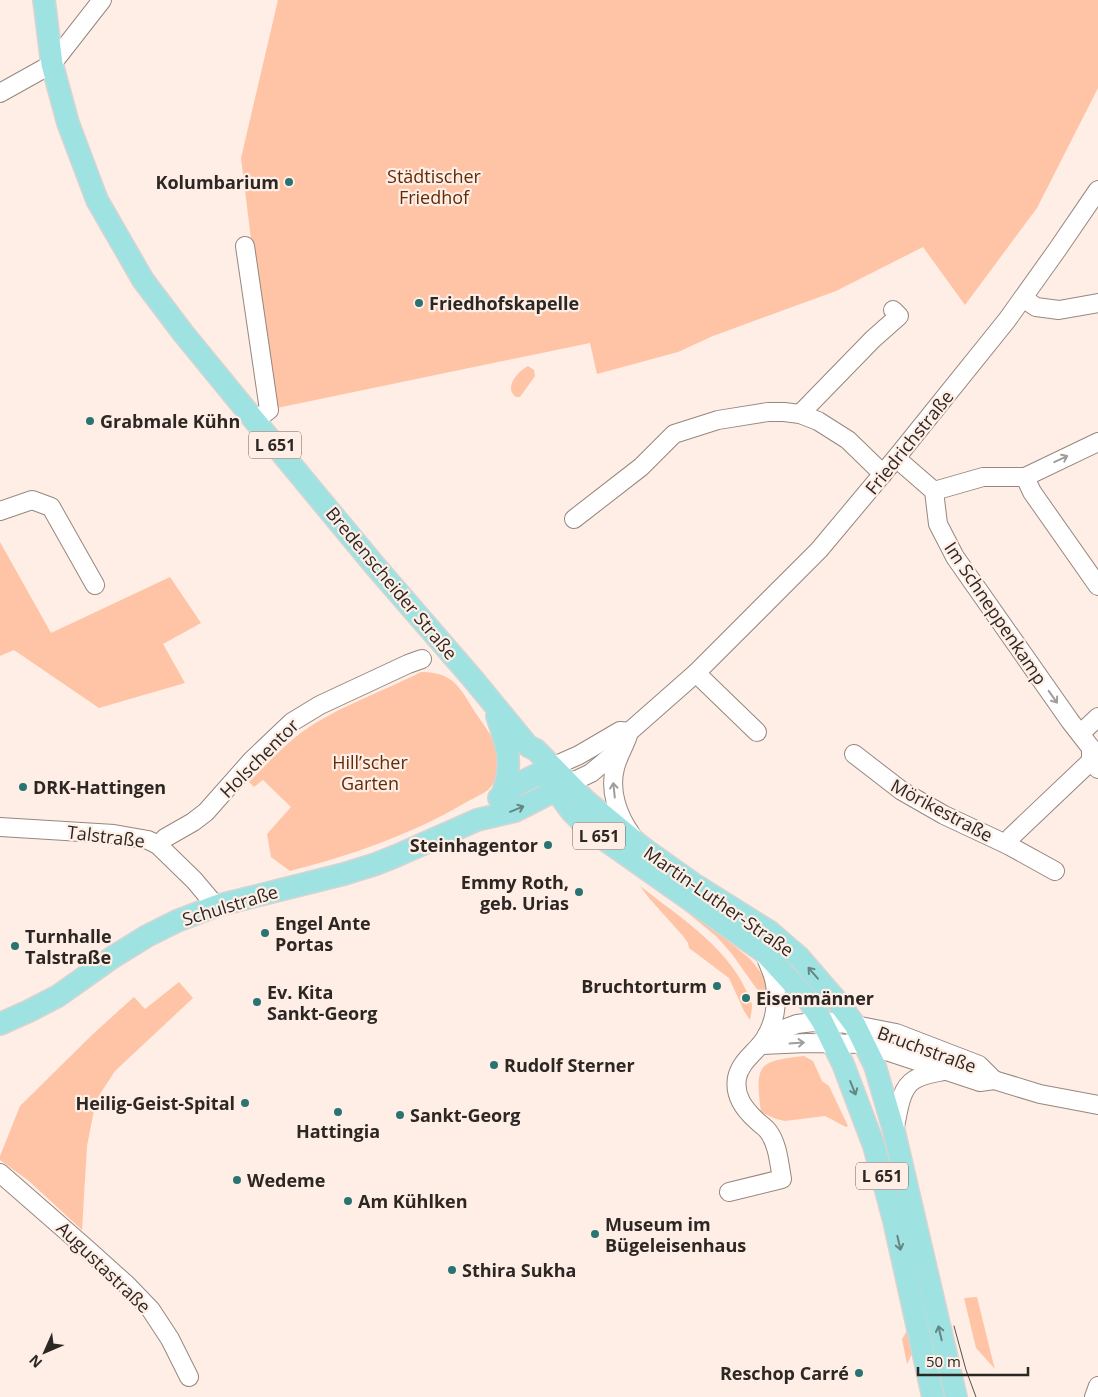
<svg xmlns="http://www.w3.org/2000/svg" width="1098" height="1397" viewBox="0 0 1098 1397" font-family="'Open Sans',sans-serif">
  <rect width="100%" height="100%" fill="#feeee5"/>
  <g fill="#fec4a5">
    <path d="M 278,0 L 1098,0 L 1098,88 L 1037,208 L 965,305 L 923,247 L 836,291 L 713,336 L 678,352 L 597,374 L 590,343 L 272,409 L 241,158 Z"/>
    <path d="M 528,366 L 534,370 L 535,376 L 520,397 L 516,397 C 503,388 518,371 528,366 Z"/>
    <path d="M 0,542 L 51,633 L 170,577 L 201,623 L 163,644 L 185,683 L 99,708 L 14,650 L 0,656 Z"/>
    <path d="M 421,672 C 455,672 460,689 477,715 C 487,730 506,753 499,773 C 498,777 492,786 489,789 C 482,795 471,799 463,804 C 410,835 349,856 290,871 L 271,857 L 267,834 L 291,807 L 263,780 L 254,787 L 249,782 C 266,765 282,747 302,732 C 337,707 382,692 421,672 Z"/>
    <path d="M 640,886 C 678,916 725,945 746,990 C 748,995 751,1000 752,1005 C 752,1010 751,1015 750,1020 L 744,1011 L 729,978 L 689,948 L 688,943 L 683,936 L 649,898 Z"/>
    <path d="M 664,889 L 749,958 C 760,970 766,979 770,994 L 759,991 L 756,988 L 732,954 L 717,937 L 661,891 Z"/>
    <path d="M 179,982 L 193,998 L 115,1071 L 96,1100 L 87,1146 L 82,1230 L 29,1181 L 0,1160 L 0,1156 L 20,1106 L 93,1034 L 134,997 L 145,1009 Z"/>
    <path d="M 804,1056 L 813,1061 L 822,1081 L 829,1086 L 848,1126 L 846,1127 L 825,1116 L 785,1121 L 776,1119 L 761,1112 C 755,1065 757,1061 804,1056 Z"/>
    <path d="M 977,1297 L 993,1362 L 995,1369 L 976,1348 L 964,1298 Z"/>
    <path d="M 906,1328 L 909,1331 L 915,1348 L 907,1364 L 902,1339 L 907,1331 Z"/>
  </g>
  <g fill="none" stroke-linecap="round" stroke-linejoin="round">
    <defs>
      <g id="minor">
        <path d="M 0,93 L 52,64 L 102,0"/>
        <path d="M 245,246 L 269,410 L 255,421"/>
        <path d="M 1023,298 L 1036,307 L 1059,310 L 1098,303"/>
        <path d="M 800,414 L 873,339 L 899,316 L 893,310"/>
        <path d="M 896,458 L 934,491 L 938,524 L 955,557 L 1070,721 L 1091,748 L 1091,761 L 1098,769"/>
        <path d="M 1025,477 L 1098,442"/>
        <path d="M 934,491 L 983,477 L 1025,477 L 1032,492 L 1098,586"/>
        <path d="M 0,511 L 32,500 L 51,507 L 95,585"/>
        <path d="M 574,519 L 641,467 L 674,434 L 718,420 L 768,412 L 784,412 L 800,414 L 818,421 L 848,440 L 883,474"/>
        <path d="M 696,673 L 757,732"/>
        <path d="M 1081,733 L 1098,717"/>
        <path d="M 854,754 L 902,791 L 944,815 L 1008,845 L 1011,837 L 1091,761"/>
        <path d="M 552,767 L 579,755 L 620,731 L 629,732"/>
        <path d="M 568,784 L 591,773 L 621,748"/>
        <path d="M 0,827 L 114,834 L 148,840 L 158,845 L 194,880 L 216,906"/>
        <path d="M 631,834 C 618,816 609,791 615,768 C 618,755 626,744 629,732 L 696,673 L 819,550 L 896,458 L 1007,320 L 1057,250 L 1098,190"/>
        <path d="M 158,845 L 165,838 L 193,822 L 206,812 L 252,760 L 292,722 L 320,705 L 408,664 L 422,659"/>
        <path d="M 1008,845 L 1055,871"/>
        <path d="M 767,1035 L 797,1024 L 822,1021 L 855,1025 L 896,1033 L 979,1065 L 994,1080"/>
        <path d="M 760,1045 L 807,1043 L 865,1044 L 980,1082 L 994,1080 L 1040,1094 L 1098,1105"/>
        <path d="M 894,1131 C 898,1116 899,1089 914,1080 C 923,1074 934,1073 944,1071"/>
        <path d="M 0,1173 L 87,1249 L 127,1285 L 151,1310 L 170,1339 L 189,1377"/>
        <path d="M 729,1192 L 782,1179 C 779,1163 778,1144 768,1131 C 765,1127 760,1124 757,1121 C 744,1109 734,1096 737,1078 C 740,1063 752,1055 761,1044 C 775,1027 779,1000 774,979 C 772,971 768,964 766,957"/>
        <path d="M 1094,1397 L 1098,1386"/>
      </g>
      <g id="major">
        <path d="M 44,0 L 52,64 L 68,123 L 97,200 L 143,280 L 183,333 L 255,421 L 376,567 L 473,679 L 528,746 L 536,750 L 585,800 L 643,848 L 695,885 L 770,932 L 799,957 L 837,1001 L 855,1025 L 875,1066 L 894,1131 L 956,1397"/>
        <path d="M 497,716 C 507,746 514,764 502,795"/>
        <path d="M 542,772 L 572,812 L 588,828 L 764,952 L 809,1001 L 822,1021 L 843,1064 L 874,1146 L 894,1221 L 933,1397"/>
        <path d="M 499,798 L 518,784 L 552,767"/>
        <path d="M 0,1024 L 29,1011 L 58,996 L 113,957 L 147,936 L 177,921 L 216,906 L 344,874 L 376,864 L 396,856 L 477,820 L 515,811 L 568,784"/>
      </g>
    </defs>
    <use href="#minor" stroke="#96877f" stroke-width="20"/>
    <use href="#major" stroke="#d5d4d3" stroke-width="24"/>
    <use href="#minor" stroke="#fff" stroke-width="18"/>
    <use href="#major" stroke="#9ee3e2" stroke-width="21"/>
    <path stroke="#59504c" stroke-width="1" d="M 954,1326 L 966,1370 L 976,1397"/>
  </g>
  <defs><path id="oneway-shaft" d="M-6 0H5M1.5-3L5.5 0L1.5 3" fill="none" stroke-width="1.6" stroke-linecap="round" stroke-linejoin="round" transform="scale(1.25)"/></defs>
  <g stroke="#a09e9c">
    <use href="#oneway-shaft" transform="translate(1061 459) rotate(-25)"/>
    <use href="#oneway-shaft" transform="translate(1053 697) rotate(55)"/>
    <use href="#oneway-shaft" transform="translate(614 790) rotate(-96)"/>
    <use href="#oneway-shaft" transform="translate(797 1043) rotate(-4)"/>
  </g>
  <g stroke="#668583">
    <use href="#oneway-shaft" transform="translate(517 809) rotate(-22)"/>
    <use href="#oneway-shaft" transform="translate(813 973) rotate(-131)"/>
    <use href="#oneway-shaft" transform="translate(853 1088) rotate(68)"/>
    <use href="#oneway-shaft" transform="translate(899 1243) rotate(77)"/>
    <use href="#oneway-shaft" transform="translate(940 1333) rotate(-103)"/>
  </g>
  <g fill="#297373" stroke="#feeee5" stroke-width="2">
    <circle cx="289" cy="182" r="5"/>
    <circle cx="419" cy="303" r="5"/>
    <circle cx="90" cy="421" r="5"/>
    <circle cx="23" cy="787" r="5"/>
    <circle cx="548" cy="845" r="5"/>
    <circle cx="579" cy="892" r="5"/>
    <circle cx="265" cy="933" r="5"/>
    <circle cx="15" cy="946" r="5"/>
    <circle cx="717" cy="986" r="5"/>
    <circle cx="746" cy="998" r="5"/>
    <circle cx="257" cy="1002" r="5"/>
    <circle cx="494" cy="1065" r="5"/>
    <circle cx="245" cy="1103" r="5"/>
    <circle cx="338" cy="1112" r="5"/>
    <circle cx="400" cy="1115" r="5"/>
    <circle cx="237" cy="1180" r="5"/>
    <circle cx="348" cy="1201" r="5"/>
    <circle cx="595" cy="1234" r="5"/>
    <circle cx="452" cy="1270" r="5"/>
    <circle cx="859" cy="1373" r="5"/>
  </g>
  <g text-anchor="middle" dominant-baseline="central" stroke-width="4.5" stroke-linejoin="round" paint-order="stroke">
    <g fill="#feeee5" stroke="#6c635e" stroke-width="1">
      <rect x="249" y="431.5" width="52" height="27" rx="4"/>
      <rect x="573" y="822.5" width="52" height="27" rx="4"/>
      <rect x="856" y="1162.5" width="52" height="27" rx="4"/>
    </g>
    <g font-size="16" font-weight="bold" fill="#2d2724">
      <text x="275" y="445">L 651</text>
      <text x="599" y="836">L 651</text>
      <text x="882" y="1176">L 651</text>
    </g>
    <g font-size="18" fill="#612b07" stroke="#feeee5">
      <text x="434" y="176">Städtischer<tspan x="434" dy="21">Friedhof</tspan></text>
      <text x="370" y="762">Hill’scher<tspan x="370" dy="21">Garten</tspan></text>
    </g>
    <g font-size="18" font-weight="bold" fill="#2d2724" stroke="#feeee5" text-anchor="start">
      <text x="279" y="182" text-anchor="end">Kolumbarium</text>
      <text x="429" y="303">Friedhofskapelle</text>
      <text x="100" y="421">Grabmale Kühn</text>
      <text x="33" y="787">DRK-Hattingen</text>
      <text x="538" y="845" text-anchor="end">Steinhagentor</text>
      <text x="569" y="882" text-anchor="end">Emmy Roth,<tspan x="569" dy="21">geb. Urias</tspan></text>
      <text x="275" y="923">Engel Ante<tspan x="275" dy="21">Portas</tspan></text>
      <text x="25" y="936">Turnhalle<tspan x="25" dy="21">Talstraße</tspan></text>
      <text x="707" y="986" text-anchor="end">Bruchtorturm</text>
      <text x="267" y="992">Ev. Kita<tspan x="267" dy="21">Sankt-Georg</tspan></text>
      <text x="756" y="998">Eisenmänner</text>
      <text x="504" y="1065">Rudolf Sterner</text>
      <text x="235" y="1103" text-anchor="end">Heilig-Geist-Spital</text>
      <text x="410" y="1115">Sankt-Georg</text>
      <text x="338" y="1131" text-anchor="middle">Hattingia</text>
      <text x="247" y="1180">Wedeme</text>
      <text x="358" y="1201">Am Kühlken</text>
      <text x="605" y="1224">Museum im<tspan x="605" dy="21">Bügeleisenhaus</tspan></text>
      <text x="462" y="1270">Sthira Sukha</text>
      <text x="849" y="1373" text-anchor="end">Reschop Carré</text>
    </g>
    <g font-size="18" fill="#2d2724" stroke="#feeee5">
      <text transform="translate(909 442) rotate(-51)">Friedrichstraße</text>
      <text transform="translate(392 583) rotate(50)">Bredenscheider Straße</text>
      <text transform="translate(996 613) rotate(56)">Im Schneppenkamp</text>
      <text transform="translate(259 758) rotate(-45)">Holschentor</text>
      <text transform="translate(942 810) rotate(28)">Mörikestraße</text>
      <text transform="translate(106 836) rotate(7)">Talstraße</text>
      <text transform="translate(719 901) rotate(35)">Martin-Luther-Straße</text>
      <text transform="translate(230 905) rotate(-17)">Schulstraße</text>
      <text transform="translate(927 1049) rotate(20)">Bruchstraße</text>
      <text transform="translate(104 1267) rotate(44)">Augustastraße</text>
    </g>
  </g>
  <g transform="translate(45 1352) rotate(225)" stroke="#feeee5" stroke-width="4" paint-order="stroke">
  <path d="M0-4L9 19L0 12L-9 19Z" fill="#2d2724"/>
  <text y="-8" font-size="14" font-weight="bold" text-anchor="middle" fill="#2d2724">N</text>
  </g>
  <path d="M918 1367v8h110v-8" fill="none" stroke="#2d2724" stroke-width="2.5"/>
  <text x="926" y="1367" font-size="15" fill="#2d2724" stroke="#feeee5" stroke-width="4" paint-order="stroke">50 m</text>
</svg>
